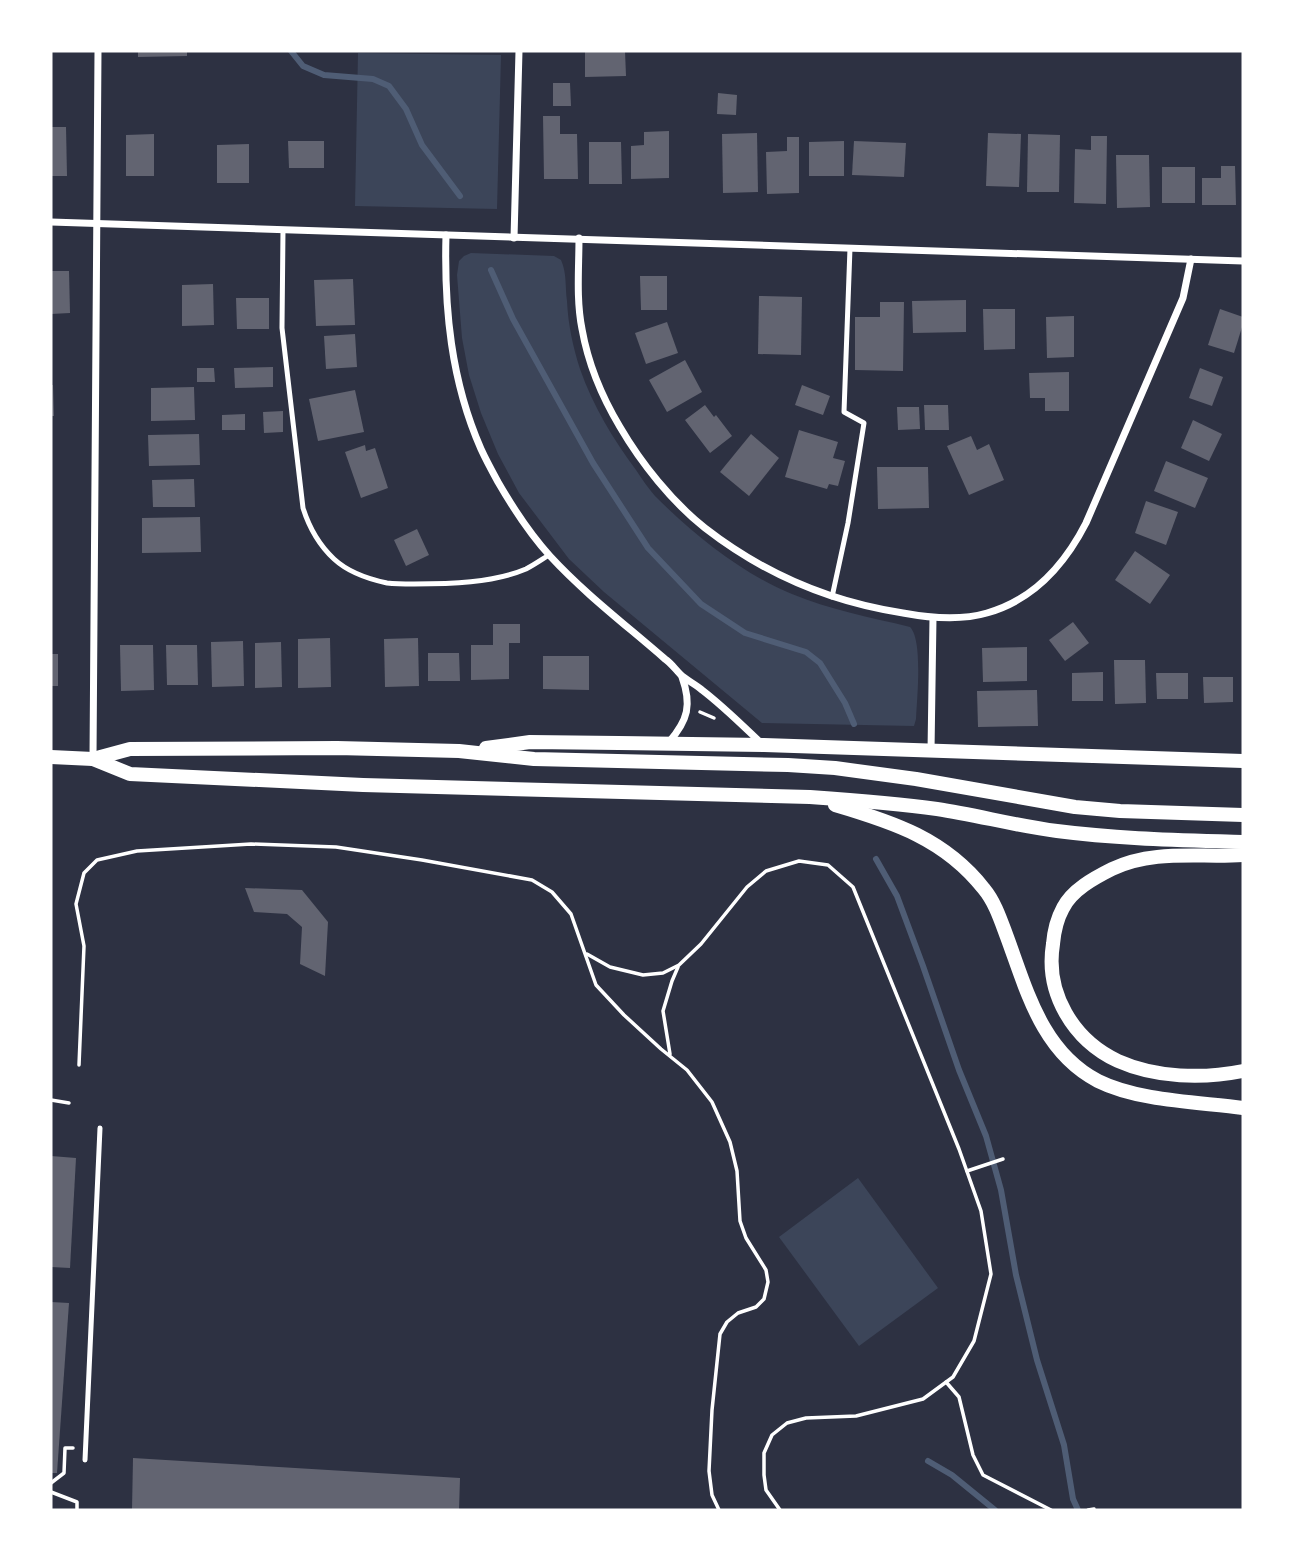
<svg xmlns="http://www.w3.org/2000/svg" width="1294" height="1561" viewBox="0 0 1294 1561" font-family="Barlow,sans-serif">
  <rect width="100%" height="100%" fill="#2d3142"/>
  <g fill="#3c4559">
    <path d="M 358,53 L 501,55 L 497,209 L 355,206 Z"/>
    <path d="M 471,253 L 554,256 L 561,260 C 567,273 565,287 567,301 C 568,324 573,347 580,369 C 593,406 613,439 636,470 C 642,479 648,488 655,496 C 694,535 741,573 792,594 C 830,610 870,617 910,627 C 923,640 917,698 916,719 L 914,726 L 762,723 L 604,592 L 569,559 L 519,493 L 498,454 L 481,413 L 469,375 L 462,338 L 457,275 L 459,261 L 464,256 Z"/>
    <path d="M 858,1178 L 938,1288 L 859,1346 L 779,1237 Z"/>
  </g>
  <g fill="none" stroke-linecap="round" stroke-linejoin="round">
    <g stroke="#4f5d75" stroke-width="6">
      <path d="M 291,51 L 303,66 L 324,75 L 373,79 L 389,86 L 406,109 L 422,145 L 460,196"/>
      <path d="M 491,270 L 513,319 L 593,463 L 648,548 L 701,604 L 745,633 L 806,652 L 820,663 L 845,703 L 854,724"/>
      <path d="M 876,859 L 897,896 L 923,966 L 959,1070 L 986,1136 L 1001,1190 L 1016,1275 L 1037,1360 L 1064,1445 L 1073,1499 L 1078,1510"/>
      <path d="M 928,1461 L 952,1475 L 995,1510"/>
    </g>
  </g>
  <g fill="#626471">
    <path d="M 138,51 L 187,51 L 187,56 L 138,57 Z"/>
    <path d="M 585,51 L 625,51 L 626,76 L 585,77 Z"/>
    <path d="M 553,83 L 570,83 L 571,106 L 553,106 Z"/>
    <path d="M 718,93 L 737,95 L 736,115 L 717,114 Z"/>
    <path d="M 543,116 L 560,116 L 560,134 L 577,134 L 578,179 L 544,179 Z"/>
    <path d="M 51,127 L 66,127 L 67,176 L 51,176 Z"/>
    <path d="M 669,131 L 669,178 L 631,179 L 631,146 L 644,145 L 644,132 Z"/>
    <path d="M 757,133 L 758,192 L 723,193 L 722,134 Z"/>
    <path d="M 988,133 L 1021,134 L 1019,187 L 986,186 Z"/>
    <path d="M 154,134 L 154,176 L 126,176 L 126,135 Z"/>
    <path d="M 1028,134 L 1060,135 L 1059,192 L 1027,192 Z"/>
    <path d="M 1091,136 L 1107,136 L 1106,204 L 1074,203 L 1075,149 L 1091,150 Z"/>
    <path d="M 787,137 L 799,137 L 799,193 L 767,194 L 766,152 L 787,151 Z"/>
    <path d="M 288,141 L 324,141 L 324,168 L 289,168 Z"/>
    <path d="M 844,141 L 844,176 L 809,176 L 809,142 Z"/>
    <path d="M 854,141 L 906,143 L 904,177 L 852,175 Z"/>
    <path d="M 589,142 L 621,142 L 622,184 L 589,184 Z"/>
    <path d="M 249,144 L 249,183 L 217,183 L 217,145 Z"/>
    <path d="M 1116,155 L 1149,155 L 1150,207 L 1117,208 Z"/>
    <path d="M 1221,166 L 1235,166 L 1236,205 L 1202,205 L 1202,178 L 1221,178 Z"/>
    <rect x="1162" y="167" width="33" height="36"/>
    <path d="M 51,271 L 69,271 L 70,313 L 51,314 Z"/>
    <path d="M 640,276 L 667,276 L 667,310 L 641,310 Z"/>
    <path d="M 353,279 L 355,325 L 316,326 L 314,280 Z"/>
    <path d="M 213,284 L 214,325 L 182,326 L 182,285 Z"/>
    <path d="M 759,296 L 802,297 L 801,355 L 758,354 Z"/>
    <path d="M 236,298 L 269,298 L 269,329 L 237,329 Z"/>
    <path d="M 966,300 L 966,332 L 913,333 L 912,301 Z"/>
    <path d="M 880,302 L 904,302 L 903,371 L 855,370 L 855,317 L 880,317 Z"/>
    <path d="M 983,309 L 1015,309 L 1015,349 L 984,350 Z"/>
    <path d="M 1220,309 L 1243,317 L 1243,324 L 1234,353 L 1208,345 Z"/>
    <path d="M 1074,316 L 1074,357 L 1047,358 L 1046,317 Z"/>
    <path d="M 667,322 L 678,353 L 646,364 L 635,333 Z"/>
    <path d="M 355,334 L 357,367 L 326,369 L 324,336 Z"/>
    <path d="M 685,360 L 702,392 L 667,412 L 649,380 Z"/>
    <path d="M 273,367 L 273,387 L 235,388 L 234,368 Z"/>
    <path d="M 197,368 L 214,368 L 215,382 L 197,382 Z"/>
    <path d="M 1200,368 L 1223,377 L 1212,406 L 1189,398 Z"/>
    <path d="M 1069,372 L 1069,411 L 1045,411 L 1045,398 L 1030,398 L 1029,373 Z"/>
    <path d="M 51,385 L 53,385 L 54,416 L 51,416 Z"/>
    <path d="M 802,385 L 830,396 L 823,415 L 795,405 Z"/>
    <path d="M 194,387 L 195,420 L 151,421 L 151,388 Z"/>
    <path d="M 355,390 L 364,432 L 318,441 L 309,399 Z"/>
    <path d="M 705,405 L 714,417 L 716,415 L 732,436 L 710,453 L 685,420 Z"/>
    <path d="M 924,405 L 948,405 L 949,430 L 925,430 Z"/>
    <path d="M 897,407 L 919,407 L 920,429 L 898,430 Z"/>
    <path d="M 283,411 L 283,432 L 264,433 L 263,412 Z"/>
    <path d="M 245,414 L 245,430 L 222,430 L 222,415 Z"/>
    <path d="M 1193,420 L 1222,434 L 1209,461 L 1181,448 Z"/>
    <path d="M 799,430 L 838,442 L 833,458 L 845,461 L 838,486 L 829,484 L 827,489 L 785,477 Z"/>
    <path d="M 199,434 L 200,465 L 149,466 L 148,435 Z"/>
    <path d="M 751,434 L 779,458 L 749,496 L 720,472 Z"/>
    <path d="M 971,436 L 977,450 L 989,444 L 1004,480 L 969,495 L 947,446 Z"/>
    <path d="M 365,445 L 366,451 L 375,448 L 388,488 L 361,498 L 345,452 Z"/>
    <path d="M 1166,461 L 1208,478 L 1195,508 L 1154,491 Z"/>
    <path d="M 877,467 L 928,467 L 929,508 L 878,509 Z"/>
    <path d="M 194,479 L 195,507 L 153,507 L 152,480 Z"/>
    <path d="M 1146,501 L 1178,512 L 1166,545 L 1135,533 Z"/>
    <path d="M 200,517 L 201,552 L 142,553 L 142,518 Z"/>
    <path d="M 417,529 L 429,555 L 406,566 L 394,540 Z"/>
    <path d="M 1135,551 L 1170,575 L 1150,604 L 1115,580 Z"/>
    <path d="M 1073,622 L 1089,643 L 1065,661 L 1049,640 Z"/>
    <path d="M 493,624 L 520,624 L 520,643 L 509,643 L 509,679 L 471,680 L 471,645 L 493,645 Z"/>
    <path d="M 330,638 L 331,687 L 298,688 L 298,639 Z"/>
    <path d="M 418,638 L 419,686 L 385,687 L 384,639 Z"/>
    <path d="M 243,641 L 244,686 L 212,687 L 211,642 Z"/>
    <path d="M 281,642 L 282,687 L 255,688 L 255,643 Z"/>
    <path d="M 120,645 L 153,645 L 154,690 L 121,691 Z"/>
    <path d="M 166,645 L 197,645 L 198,685 L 167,685 Z"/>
    <path d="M 1027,647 L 1027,681 L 983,682 L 982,648 Z"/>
    <path d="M 428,653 L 459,653 L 460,681 L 428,681 Z"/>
    <rect x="51" y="654" width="7" height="32"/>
    <path d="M 543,656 L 589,656 L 589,690 L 543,689 Z"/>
    <path d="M 1114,660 L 1145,660 L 1146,703 L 1115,704 Z"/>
    <path d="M 1103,672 L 1103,701 L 1072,701 L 1072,673 Z"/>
    <path d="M 1156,673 L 1188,673 L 1188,699 L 1157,699 Z"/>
    <path d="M 1203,677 L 1233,677 L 1233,702 L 1204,703 Z"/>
    <path d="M 1037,690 L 1038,726 L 978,727 L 977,691 Z"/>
    <path d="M 245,888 L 302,890 L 328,922 L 325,976 L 300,964 L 302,927 L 287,914 L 254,912 Z"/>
    <path d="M 51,1156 L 76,1158 L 70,1268 L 51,1267 Z"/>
    <path d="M 51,1302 L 69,1303 L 57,1473 L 51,1473 Z"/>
    <path d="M 133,1458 L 460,1478 L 459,1510 L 132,1510 Z"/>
  </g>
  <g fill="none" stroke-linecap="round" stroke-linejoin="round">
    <g stroke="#fff" stroke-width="3.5">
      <path d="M 700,712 L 714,718"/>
      <path d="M 587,954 L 610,967 L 643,975 L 663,973 L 679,965 L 701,944 L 747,887 L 766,871 L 799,861 L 828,865 L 853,887 L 959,1149 L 981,1211 L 991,1274 L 974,1341 L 953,1377 L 923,1399 L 856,1416 L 806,1418 L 787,1423 L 772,1435 L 764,1453 L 764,1475 L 766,1490 L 780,1510"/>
      <path d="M 670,1054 L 663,1011 L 672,981 L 678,967"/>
      <path d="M 79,1065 L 84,946 L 76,904 L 84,873 L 97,860 L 137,851 L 251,844 L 336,847 L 422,860 L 532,880 L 552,892 L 571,914 L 596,985 L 624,1015 L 661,1049 L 687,1070 L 712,1102 L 730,1142 L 737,1171 L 740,1221 L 746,1238 L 766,1270 L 768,1282 L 764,1299 L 756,1307 L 738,1313 L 727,1322 L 720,1334 L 712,1410 L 709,1471 L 712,1495 L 719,1510"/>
      <path d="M 51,1100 L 69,1103"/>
      <path d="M 967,1171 L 1003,1159"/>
      <path d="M 946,1382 L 959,1397 L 973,1455 L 983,1475 L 1051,1510"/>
      <path d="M 51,1483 L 64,1473 L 65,1448 L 73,1448"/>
      <path d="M 51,1492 L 77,1502 L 77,1510"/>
      <path d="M 1088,1510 L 1094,1509"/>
    </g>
    <g stroke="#fff" stroke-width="5">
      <path d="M 283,230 L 282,328 L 303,508 C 309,527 319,545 334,559 C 348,572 368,579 387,583 C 396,584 405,584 414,584 C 449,584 493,583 526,569 C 534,565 541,560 549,555"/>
      <path d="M 832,597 L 848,523 L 864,423 L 844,412 L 850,248"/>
      <path d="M 85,1460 L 100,1128"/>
    </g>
    <g stroke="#fff" stroke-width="7">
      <path d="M 51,222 L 1243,261"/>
      <path d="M 446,235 C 444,308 451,381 481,449 C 486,460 492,471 498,482 C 513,508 530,534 550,556 C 585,594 626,625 665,659 C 671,663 675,669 680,674 C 686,680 695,684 702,690 C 723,706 742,725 761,743"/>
      <path d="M 514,238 L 519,51"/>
      <path d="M 579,238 C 579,268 576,299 582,329 C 588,363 602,397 620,427 C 641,463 672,502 705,528 C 763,573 830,602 903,613 C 930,618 960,621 987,613 C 1033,600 1065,564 1086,523 L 1183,298 L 1191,259"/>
      <path d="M 669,742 C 688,720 692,705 682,677"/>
      <path d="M 931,751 L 933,618"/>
      <path d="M 93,759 L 98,51"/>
    </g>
    <g stroke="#fff" stroke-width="14">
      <path d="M 486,748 L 530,742 L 619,743 L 764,745 L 1243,761"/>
      <path d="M 51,757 L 93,759 L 130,749 L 337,748 L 459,751 L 534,759 L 788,765 L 835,768 L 916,779 L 1075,807 L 1120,811 L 1243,815"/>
      <path d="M 93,759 L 130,774 L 363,785 L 810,797 C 853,800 895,803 937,809 C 977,815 1017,826 1057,831 C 1119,839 1181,840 1243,842"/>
      <path d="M 835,805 C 893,822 945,839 984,889 C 995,902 1001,921 1007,937 C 1027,991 1042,1052 1098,1081 C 1138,1101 1198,1102 1243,1108"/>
      <path d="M 1243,855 C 1199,858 1154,849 1112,869 C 1094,878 1072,890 1063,908 C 1057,919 1054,932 1053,944 C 1045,993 1073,1040 1118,1061 C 1156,1078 1203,1079 1243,1071"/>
    </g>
  </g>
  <rect width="1294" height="1561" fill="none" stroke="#ffffff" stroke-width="105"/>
</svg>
